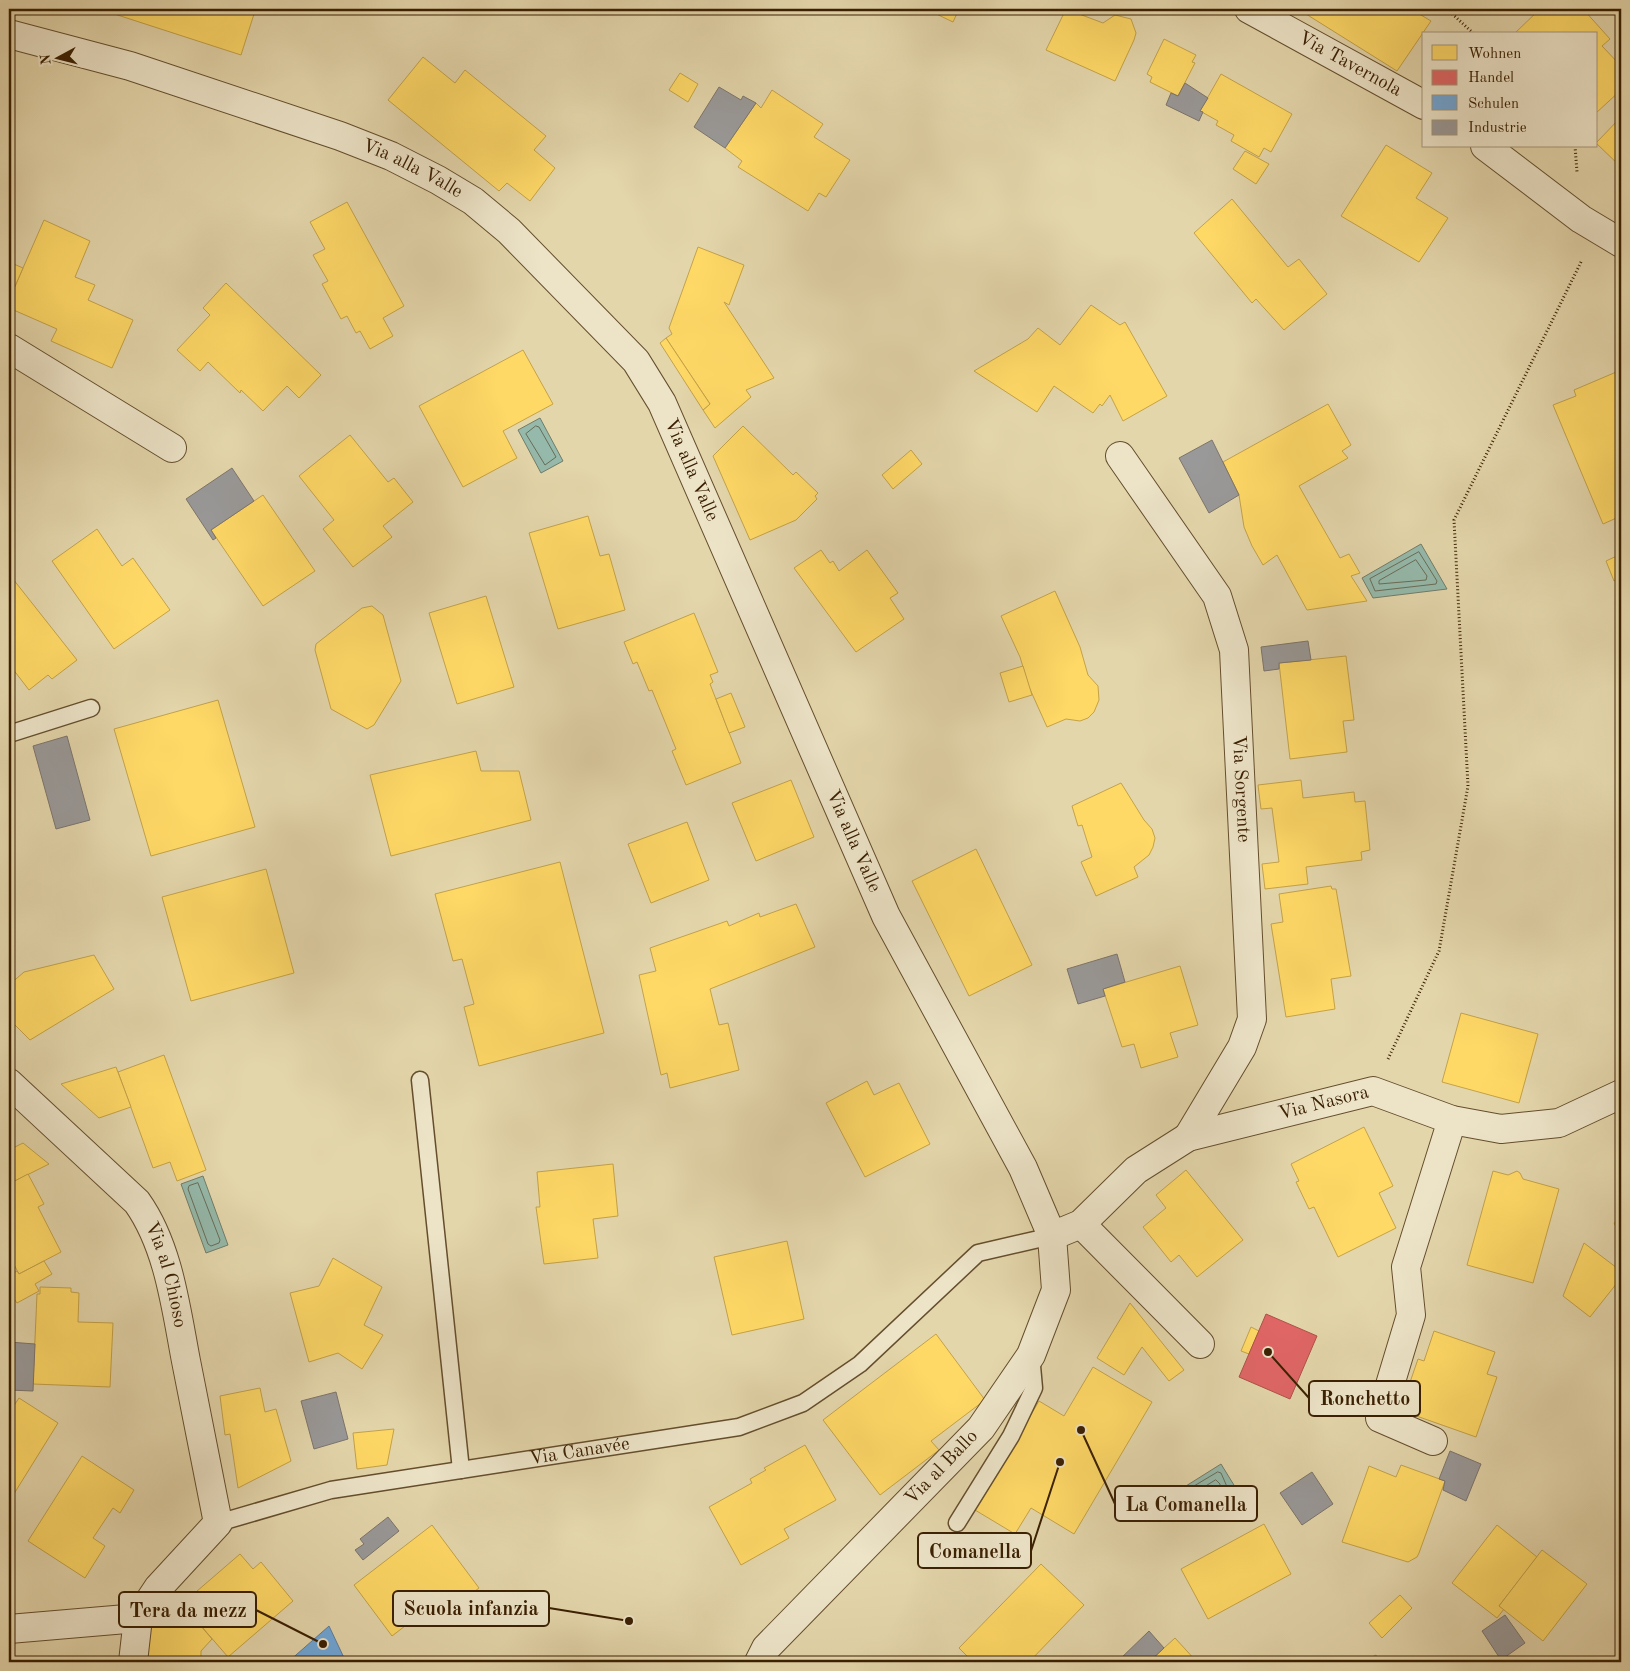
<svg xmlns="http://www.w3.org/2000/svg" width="1630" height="1671" viewBox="0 0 1630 1671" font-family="'Old Standard TT',serif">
  <rect width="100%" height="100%" fill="#e4d6ab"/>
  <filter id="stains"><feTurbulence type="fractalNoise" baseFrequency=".004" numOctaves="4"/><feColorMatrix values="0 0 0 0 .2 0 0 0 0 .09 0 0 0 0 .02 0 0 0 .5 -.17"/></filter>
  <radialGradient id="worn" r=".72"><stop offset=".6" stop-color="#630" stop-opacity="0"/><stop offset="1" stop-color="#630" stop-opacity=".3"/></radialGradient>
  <g fill="#95b9ab" stroke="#717c68">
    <path d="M 540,418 L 563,461 L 541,473 L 518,430 Z"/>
    <path d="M 1421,544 L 1447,589 L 1373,598 L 1362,578 Z"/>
    <path d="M 203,1176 L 228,1245 L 206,1253 L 181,1184 Z"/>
    <path d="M 1221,1464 L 1237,1490 L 1186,1521 L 1170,1496 Z"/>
  </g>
  <g fill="#ffd966" stroke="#c4a248">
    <path d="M 99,9 L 248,9 L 254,14 L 241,55 Z"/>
    <path d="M 926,9 L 959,9 L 953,22 Z"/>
    <path d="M 1066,9 L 1103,23 L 1115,15 L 1131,19 L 1136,33 L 1134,40 L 1115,81 L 1046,50 Z"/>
    <path d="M 1298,9 L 1411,9 L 1431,21 L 1397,71 Z"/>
    <path d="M 1479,9 L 1489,9 L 1484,14 Z"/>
    <path d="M 1540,9 L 1583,9 L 1610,39 L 1602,46 L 1621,66 L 1621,90 L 1596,113 L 1596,34 L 1514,34 Z"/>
    <path d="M 1164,39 L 1196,55 L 1192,62 L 1195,63 L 1178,96 L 1150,82 L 1152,77 L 1147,74 Z"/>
    <path d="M 423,57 L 455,83 L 465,70 L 546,136 L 534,150 L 555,168 L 530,201 L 507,183 L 499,191 L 388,100 Z"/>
    <path d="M 680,73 L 698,84 L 688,102 L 669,90 Z"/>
    <path d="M 1221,74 L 1292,114 L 1271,152 L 1264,148 L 1259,157 L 1231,141 L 1234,135 L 1216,125 L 1218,121 L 1200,111 Z"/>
    <path d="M 772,90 L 823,124 L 814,137 L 850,160 L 826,197 L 819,193 L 808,211 L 738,167 L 742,161 L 725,148 L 756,103 L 761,108 Z"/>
    <path d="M 1621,117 L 1621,167 L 1596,143 Z"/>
    <path d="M 1386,145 L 1432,173 L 1416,198 L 1448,218 L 1419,262 L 1341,216 Z"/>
    <path d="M 1245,151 L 1269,164 L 1256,184 L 1233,169 Z"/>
    <path d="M 1232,199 L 1288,267 L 1299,259 L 1327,294 L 1284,330 L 1256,299 L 1252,303 L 1194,233 Z"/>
    <path d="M 347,202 L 404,306 L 383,318 L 393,336 L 370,349 L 360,331 L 356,333 L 347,316 L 341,319 L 322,284 L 328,281 L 313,255 L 325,249 L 310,222 Z"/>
    <path d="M 44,220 L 90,241 L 75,277 L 95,285 L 88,300 L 133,320 L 112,368 L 51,341 L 57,329 L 9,308 L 9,300 Z"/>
    <path d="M 698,247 L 744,265 L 729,305 L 724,302 L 774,378 L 746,390 L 751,397 L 715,428 L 703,410 L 710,404 L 666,338 L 672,334 L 669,328 Z"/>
    <path d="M 9,262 L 23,268 L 9,300 Z"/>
    <path d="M 226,283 L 321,375 L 299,398 L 287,386 L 263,411 L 241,390 L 240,393 L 208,362 L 200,371 L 177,350 L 210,315 L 203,308 Z"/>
    <path d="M 1091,305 L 1120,325 L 1125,322 L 1167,396 L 1123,421 L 1110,395 L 1102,406 L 1100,404 L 1093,413 L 1054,386 L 1037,412 L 974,371 L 1028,339 L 1038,328 L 1060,345 Z"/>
    <path d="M 666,338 L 710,404 L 703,410 L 660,343 Z"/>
    <path d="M 523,350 L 553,404 L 503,431 L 517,458 L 463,487 L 419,406 Z"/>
    <path d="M 1621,370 L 1621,516 L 1603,524 L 1553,405 L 1576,396 L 1574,390 Z"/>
    <path d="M 1328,404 L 1351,445 L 1342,451 L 1348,458 L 1299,486 L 1340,558 L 1349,554 L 1360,573 L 1351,576 L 1367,601 L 1307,610 L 1277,555 L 1263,565 L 1252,546 L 1244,527 L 1239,495 L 1223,462 Z"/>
    <path d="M 743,426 L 793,475 L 796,472 L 818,493 L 815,496 L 817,499 L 796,520 L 750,540 L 713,456 Z"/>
    <path d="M 350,435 L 388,482 L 394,478 L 413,502 L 383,526 L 392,537 L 353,567 L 323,529 L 334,520 L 299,476 Z"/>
    <path d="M 911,450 L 922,464 L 893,489 L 882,475 Z"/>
    <path d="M 263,495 L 315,571 L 263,606 L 211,530 Z"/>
    <path d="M 588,516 L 600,556 L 609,554 L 625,610 L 558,629 L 529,533 Z"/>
    <path d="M 97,529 L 122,566 L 133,558 L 170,610 L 114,649 L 52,561 Z"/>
    <path d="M 821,550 L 830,563 L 833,561 L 839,571 L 867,550 L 898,593 L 890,598 L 904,619 L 856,652 L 794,568 Z"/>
    <path d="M 1621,554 L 1621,578 L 1614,581 L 1606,561 Z"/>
    <path d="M 13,579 L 77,660 L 52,679 L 48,675 L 29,690 L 9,664 L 9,583 Z"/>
    <path d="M 1055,591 L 1080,647 L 1088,675 L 1098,686 L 1099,700 L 1094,712 L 1088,718 L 1080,721 L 1066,719 L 1047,727 L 1029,687 L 1020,657 L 1001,616 Z"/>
    <path d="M 486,596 L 514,687 L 457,704 L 429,613 Z"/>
    <path d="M 372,606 L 383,615 L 401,681 L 374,725 L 367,729 L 331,709 L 315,650 L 316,644 L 362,608 Z"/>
    <path d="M 694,613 L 718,672 L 710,675 L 713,682 L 710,684 L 741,763 L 686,785 L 672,751 L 676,749 L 652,690 L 649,691 L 637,662 L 633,664 L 624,642 Z"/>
    <path d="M 1346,656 L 1354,720 L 1343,721 L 1347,752 L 1290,759 L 1279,663 Z"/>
    <path d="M 1023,666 L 1032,695 L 1009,702 L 1000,673 Z"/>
    <path d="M 731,693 L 745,727 L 729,733 L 716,699 Z"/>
    <path d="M 218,700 L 255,827 L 151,856 L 114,729 Z"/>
    <path d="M 476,751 L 481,771 L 519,771 L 531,820 L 391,856 L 370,775 Z"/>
    <path d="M 791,780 L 814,837 L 756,861 L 732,803 Z"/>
    <path d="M 1301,780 L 1303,798 L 1354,792 L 1355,802 L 1365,801 L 1370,850 L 1361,852 L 1362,860 L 1306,867 L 1308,884 L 1265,889 L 1262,864 L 1279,862 L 1272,808 L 1261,809 L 1258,785 Z"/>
    <path d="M 1121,783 L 1144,820 L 1152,829 L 1155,838 L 1153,847 L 1149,855 L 1134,867 L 1138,877 L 1096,896 L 1081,862 L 1092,857 L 1082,825 L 1078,826 L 1072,806 Z"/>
    <path d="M 687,822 L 709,880 L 651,903 L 628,844 Z"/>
    <path d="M 976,849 L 1032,965 L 969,996 L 912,881 Z"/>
    <path d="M 560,862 L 604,1033 L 479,1066 L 464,1007 L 474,1004 L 462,959 L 453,961 L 435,894 Z"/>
    <path d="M 266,869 L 294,973 L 191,1001 L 162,897 Z"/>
    <path d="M 1331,886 L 1332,889 L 1336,889 L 1351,976 L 1331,979 L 1335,1009 L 1286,1017 L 1271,924 L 1283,922 L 1279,894 Z"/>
    <path d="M 796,904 L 815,947 L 710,989 L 719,1025 L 728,1023 L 739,1070 L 670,1088 L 667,1073 L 661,1075 L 639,975 L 656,971 L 650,948 L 727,921 L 729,926 L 759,913 L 760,917 Z"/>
    <path d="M 94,955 L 114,989 L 30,1040 L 9,1019 L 9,985 L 24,972 Z"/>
    <path d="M 1180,966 L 1198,1025 L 1170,1033 L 1178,1057 L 1141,1068 L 1134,1044 L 1122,1047 L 1103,989 Z"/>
    <path d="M 1461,1013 L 1538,1034 L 1519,1103 L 1442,1082 Z"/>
    <path d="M 164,1055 L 206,1170 L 177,1181 L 170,1162 L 153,1168 L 118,1072 Z"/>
    <path d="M 116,1067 L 131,1107 L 99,1118 L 61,1084 Z"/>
    <path d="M 867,1081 L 874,1095 L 899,1083 L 930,1144 L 865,1177 L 826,1103 Z"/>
    <path d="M 1364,1127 L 1393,1186 L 1379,1193 L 1396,1228 L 1338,1257 L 1314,1207 L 1309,1209 L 1296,1182 L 1299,1181 L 1291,1164 Z"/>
    <path d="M 23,1143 L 49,1164 L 9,1184 L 9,1150 Z"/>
    <path d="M 613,1164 L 618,1216 L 593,1219 L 598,1258 L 544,1264 L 536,1207 L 540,1207 L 537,1172 Z"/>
    <path d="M 1186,1170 L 1243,1240 L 1197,1277 L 1179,1255 L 1171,1262 L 1143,1227 L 1166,1208 L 1156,1195 Z"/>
    <path d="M 1493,1171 L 1508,1175 L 1517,1171 L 1520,1173 L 1523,1179 L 1559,1189 L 1533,1283 L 1467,1265 Z"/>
    <path d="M 28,1174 L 44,1204 L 38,1207 L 61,1252 L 19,1274 L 9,1255 L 9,1184 Z"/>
    <path d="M 1621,1210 L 1621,1228 L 1614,1224 Z"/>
    <path d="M 787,1241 L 804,1319 L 732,1335 L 714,1257 Z"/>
    <path d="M 1584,1243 L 1621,1271 L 1621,1278 L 1590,1317 L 1563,1296 Z"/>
    <path d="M 333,1258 L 382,1287 L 364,1325 L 383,1335 L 362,1369 L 338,1353 L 309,1362 L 290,1293 L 319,1286 Z"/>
    <path d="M 44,1261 L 52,1274 L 35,1284 L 39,1291 L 17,1303 L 9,1292 L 9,1276 L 17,1271 L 19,1274 Z"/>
    <path d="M 40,1287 L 71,1288 L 71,1292 L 79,1293 L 78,1322 L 113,1323 L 110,1387 L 33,1384 L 37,1294 L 40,1294 Z"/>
    <path d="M 1130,1303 L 1184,1370 L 1169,1381 L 1142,1347 L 1124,1375 L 1097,1358 Z"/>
    <path d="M 1251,1327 L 1259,1331 L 1249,1354 L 1241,1351 Z"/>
    <path d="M 1434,1331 L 1495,1352 L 1487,1374 L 1497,1377 L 1476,1437 L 1408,1413 L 1415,1393 L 1407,1391 L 1418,1359 L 1424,1361 Z"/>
    <path d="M 936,1334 L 985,1400 L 931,1441 L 939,1450 L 880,1495 L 823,1420 Z"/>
    <path d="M 1093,1367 L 1152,1402 L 1074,1534 L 1031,1508 L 1015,1534 L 975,1510 L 1039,1401 L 1064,1416 Z"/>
    <path d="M 260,1388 L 265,1412 L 276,1409 L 291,1461 L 238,1488 L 230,1434 L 225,1435 L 220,1396 Z"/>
    <path d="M 19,1398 L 58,1423 L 12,1497 L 9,1495 L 9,1409 L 11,1410 Z"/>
    <path d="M 394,1429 L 387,1465 L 357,1469 L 353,1433 Z"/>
    <path d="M 805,1445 L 836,1500 L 784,1529 L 789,1538 L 741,1565 L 709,1507 L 752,1483 L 750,1479 L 766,1470 L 764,1468 Z"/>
    <path d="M 82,1456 L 134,1490 L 120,1513 L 113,1508 L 93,1538 L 105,1546 L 85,1578 L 28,1541 Z"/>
    <path d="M 1401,1465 L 1445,1481 L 1419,1553 L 1417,1557 L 1408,1562 L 1342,1542 L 1369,1466 L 1396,1477 Z"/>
    <path d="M 1264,1524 L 1291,1574 L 1208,1619 L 1181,1569 Z"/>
    <path d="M 432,1525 L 479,1588 L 440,1618 L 431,1606 L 392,1636 L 354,1585 Z"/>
    <path d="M 1497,1525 L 1537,1557 L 1499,1606 L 1504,1609 L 1497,1618 L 1452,1583 Z"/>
    <path d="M 1542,1550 L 1587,1584 L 1543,1641 L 1499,1606 Z"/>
    <path d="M 240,1554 L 253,1569 L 261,1562 L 293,1601 L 228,1657 L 182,1604 Z"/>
    <path d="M 1041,1564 L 1084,1605 L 1029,1662 L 973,1662 L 959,1648 Z"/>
    <path d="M 161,1594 L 182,1604 L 212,1639 L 201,1651 L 201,1662 L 140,1662 L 143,1635 Z"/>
    <path d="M 1400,1595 L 1412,1608 L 1382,1638 L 1369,1623 Z"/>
    <path d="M 1175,1638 L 1197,1662 L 1149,1662 L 1164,1648 Z"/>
    <path d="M 1376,1655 L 1380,1662 L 1361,1662 Z"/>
  </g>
  <path fill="#e06666" stroke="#ae5148" d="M 1266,1314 L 1317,1336 L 1290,1399 L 1239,1377 Z"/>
  <path fill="#6fa8dc" stroke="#5f7f9b" d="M 329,1626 L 346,1662 L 288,1662 Z"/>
  <g fill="#999" stroke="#7d756c">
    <path d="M 1185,83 L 1208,98 L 1200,111 L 1203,112 L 1199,121 L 1166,105 L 1171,93 L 1178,96 Z"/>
    <path d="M 719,87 L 741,100 L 743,96 L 756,103 L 725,148 L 694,127 Z"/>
    <path d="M 1212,440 L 1239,495 L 1209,513 L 1179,458 Z"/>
    <path d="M 232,468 L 254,501 L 211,530 L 216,538 L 213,540 L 186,499 Z"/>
    <path d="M 1308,641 L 1311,660 L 1279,663 L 1279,669 L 1264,671 L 1261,647 Z"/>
    <path d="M 67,736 L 90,820 L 56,829 L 33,746 Z"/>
    <path d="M 1117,954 L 1125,982 L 1103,989 L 1105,996 L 1078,1004 L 1067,969 Z"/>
    <path d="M 9,1342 L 35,1344 L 33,1391 L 9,1390 Z"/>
    <path d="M 336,1392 L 348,1439 L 314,1449 L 301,1401 Z"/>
    <path d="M 1450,1451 L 1481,1464 L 1466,1501 L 1443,1490 L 1445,1481 L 1439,1479 Z"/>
    <path d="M 1312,1472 L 1333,1504 L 1302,1525 L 1280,1493 Z"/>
    <path d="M 388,1517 L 399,1531 L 363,1560 L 355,1550 L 364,1544 L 360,1539 Z"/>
    <path d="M 1505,1615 L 1525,1643 L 1501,1660 L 1482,1631 Z"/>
    <path d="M 1149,1631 L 1164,1648 L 1149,1662 L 1117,1662 Z"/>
  </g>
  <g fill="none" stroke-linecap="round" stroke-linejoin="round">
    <g stroke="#686c57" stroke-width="1">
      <path d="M 536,426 L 539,427 L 556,457 L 545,465 L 526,434 Z"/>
      <path d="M 1419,552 L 1437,581 L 1436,584 L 1375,591 L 1370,579 Z"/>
      <path d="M 1416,560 L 1427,576 L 1426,580 L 1379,584 L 1379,581 Z"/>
      <path d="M 198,1183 L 220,1240 L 219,1243 L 211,1246 L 208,1244 L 188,1189 L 189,1186 Z"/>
      <path d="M 1218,1472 L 1221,1473 L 1228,1489 L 1187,1513 L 1178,1496 Z"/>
      <path d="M 1216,1480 L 1220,1484 L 1220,1487 L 1191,1505 L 1188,1504 L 1187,1498 Z"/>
    </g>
    <defs>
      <g id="lane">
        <path d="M 9,734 L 91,708"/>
        <path d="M 420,1080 L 461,1470"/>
        <path id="s1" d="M 218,1523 L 331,1490 L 739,1427 L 803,1403 L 860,1364 L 978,1253 L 1052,1236"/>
        <path d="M 957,1523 L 1011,1436 L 1034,1388 L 1031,1355"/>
      </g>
      <g id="street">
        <path id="s2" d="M 1249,9 L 1424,105"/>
        <path id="s3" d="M 9,34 L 130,66 L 340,136 L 391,156 L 438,180 L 473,201 L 509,231 L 636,361 L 662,403 L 886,916 L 1023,1168 L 1052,1236 L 1056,1290 L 1031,1355 L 981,1428 L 766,1648 L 759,1662"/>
        <path d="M 1485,146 L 1581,219 L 1621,243"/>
        <path d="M 9,348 L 172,448"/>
        <path id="s4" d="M 1120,456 L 1217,596 L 1234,650 L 1252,1019 L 1242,1047 L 1188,1137"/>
        <path id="s5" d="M 9,1083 L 137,1202 C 169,1247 176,1309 186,1361 C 197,1415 207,1469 218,1523 L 158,1588 L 138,1618 L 133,1662"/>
        <path d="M 1081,1224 L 1200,1344"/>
        <path id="s6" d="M 1052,1236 L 1081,1224 L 1136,1170 L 1188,1137 L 1373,1091 L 1452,1120 L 1501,1129 L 1559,1123 L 1621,1094"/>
        <path d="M 1433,1441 L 1380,1418 L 1411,1315 L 1406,1267 L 1452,1120"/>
        <path d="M 9,1629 L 138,1618"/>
      </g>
    </defs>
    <use href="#lane" stroke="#654e2d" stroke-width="19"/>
    <use href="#street" stroke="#654e2d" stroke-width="30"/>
    <g stroke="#3b2003" stroke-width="3" stroke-dasharray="1 2.5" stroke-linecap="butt">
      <path d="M 1447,9 L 1474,34"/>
      <path d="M 1575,146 L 1577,172"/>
      <path d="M 1388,1059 L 1439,951 L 1468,786 L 1454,520 L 1582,260"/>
    </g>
    <use href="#lane" stroke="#ede4c8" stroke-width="16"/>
    <use href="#street" stroke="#ede4c8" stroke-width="28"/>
  </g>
  <g text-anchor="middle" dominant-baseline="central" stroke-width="5" stroke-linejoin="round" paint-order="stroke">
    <g font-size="19" fill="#3b2003" stroke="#ede4c8">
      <text stroke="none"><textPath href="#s2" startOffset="115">Via Tavernola</textPath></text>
      <text stroke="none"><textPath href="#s3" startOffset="426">Via alla Valle</textPath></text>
      <text stroke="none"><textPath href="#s3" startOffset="846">Via alla Valle</textPath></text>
      <text stroke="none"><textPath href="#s4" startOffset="366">Via Sorgente</textPath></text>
      <text stroke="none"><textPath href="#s3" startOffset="1251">Via alla Valle</textPath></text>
      <text stroke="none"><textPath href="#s6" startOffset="310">Via Nasora</textPath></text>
      <text stroke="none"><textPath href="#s5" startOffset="254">Via al Chioso</textPath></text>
      <text stroke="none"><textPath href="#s1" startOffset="369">Via Canavée</textPath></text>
      <text transform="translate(942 1468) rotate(-46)">Via al Ballo</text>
    </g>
  </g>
  <path fill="none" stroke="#3b2003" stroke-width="2" d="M1268 1352L1309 1398M1081 1430L1115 1504M1060 1462L1031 1551M629 1621L549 1608M323 1644L256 1610"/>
  <g fill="#3b2003" stroke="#ede4c8" stroke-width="2">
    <circle cx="1268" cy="1352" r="5"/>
    <circle cx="1081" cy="1430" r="5"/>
    <circle cx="1060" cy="1462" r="5"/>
    <circle cx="629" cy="1621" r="5"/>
    <circle cx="323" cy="1644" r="5"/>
  </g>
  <g fill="#ede4c8" stroke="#3b2003" stroke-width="2">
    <rect x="1309" y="1381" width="111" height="35" rx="5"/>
    <rect x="1115" y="1486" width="142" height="35" rx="5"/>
    <rect x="918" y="1533" width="113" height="35" rx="5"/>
    <rect x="393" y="1591" width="156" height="35" rx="5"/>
    <rect x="119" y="1592" width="137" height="35" rx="5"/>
  </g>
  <g font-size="20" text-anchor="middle" font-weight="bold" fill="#3b2003">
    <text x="1365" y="1405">Ronchetto</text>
    <text x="1186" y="1511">La Comanella</text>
    <text x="975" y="1558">Comanella</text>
    <text x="471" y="1615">Scuola infanzia</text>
    <text x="188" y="1617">Tera da mezz</text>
  </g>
  <rect width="1630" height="1671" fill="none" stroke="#e4d6ab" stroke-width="30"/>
  <rect x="10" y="10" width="1610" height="1651" fill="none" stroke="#3b2003" stroke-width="2.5"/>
  <rect x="15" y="15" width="1600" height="1641" fill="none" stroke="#3b2003"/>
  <rect x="1422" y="32" width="175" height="115" fill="#ede4c8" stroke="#a69679"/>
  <rect x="1432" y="45" width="25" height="15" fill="#ffd966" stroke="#a69679"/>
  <text x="1468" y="58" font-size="15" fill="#3b2003">Wohnen</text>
  <rect x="1432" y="70" width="25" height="15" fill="#e06666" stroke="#a69679"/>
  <text x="1468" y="82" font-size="15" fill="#3b2003">Handel</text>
  <rect x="1432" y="95" width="25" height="15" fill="#6fa8dc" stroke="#a69679"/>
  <text x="1468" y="108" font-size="15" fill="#3b2003">Schulen</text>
  <rect x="1432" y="120" width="25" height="15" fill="#999999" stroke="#a69679"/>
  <text x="1468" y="132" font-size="15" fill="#3b2003">Industrie</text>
  <g transform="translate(58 58) rotate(263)" stroke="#ede4c8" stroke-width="4" paint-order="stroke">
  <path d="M0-4L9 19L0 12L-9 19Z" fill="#3b2003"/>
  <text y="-8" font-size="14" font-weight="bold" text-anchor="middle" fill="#3b2003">N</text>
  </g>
  <rect width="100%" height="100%" filter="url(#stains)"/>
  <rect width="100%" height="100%" fill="url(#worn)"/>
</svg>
